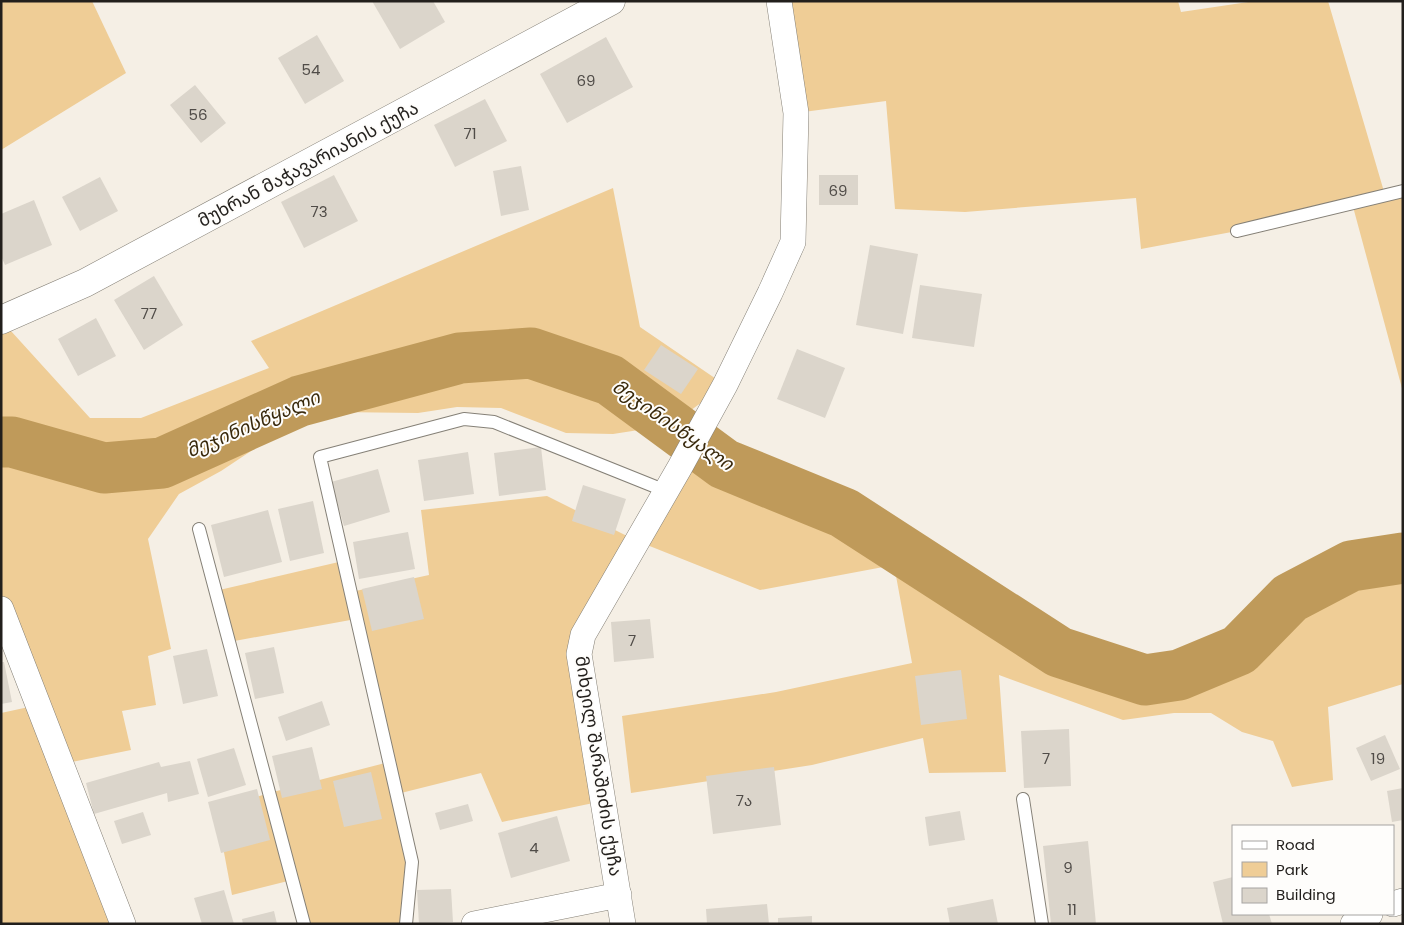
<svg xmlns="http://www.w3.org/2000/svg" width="1404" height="925" viewBox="0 0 1404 925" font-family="Poppins,'Noto Sans Georgian',sans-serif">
  <rect width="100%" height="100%" fill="#f5efe5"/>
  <g fill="#efcd96">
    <path d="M 1,1 L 92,1 L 126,73 L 1,150 Z"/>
    <path d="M 788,1 L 1178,1 L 1181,12 L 1255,1 L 1328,1 L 1385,195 L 1403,191 L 1403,392 L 1352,203 L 1237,231 L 1141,249 L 1136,198 L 965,212 L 895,209 L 886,101 L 796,113 Z"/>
    <path d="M 613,188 L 640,327 L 725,385 L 671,425 L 613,434 L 566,433 L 501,408 L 457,407 L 418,413 L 336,412 L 289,426 L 221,471 L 179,494 L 148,539 L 171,649 L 148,656 L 156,705 L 122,711 L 131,750 L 62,764 L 123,924 L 1,924 L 1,713 L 38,705 L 1,609 L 1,320 L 90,418 L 141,418 L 269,368 L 251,341 Z"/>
    <path d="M 724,464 L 844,513 L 1059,652 L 1145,680 L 1179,675 L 1239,650 L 1290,598 L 1351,566 L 1403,558 L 1403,684 L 1328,707 L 1333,780 L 1292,787 L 1273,741 L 1242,732 L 1211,713 L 1174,713 L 1123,720 L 999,675 L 1006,772 L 929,773 L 923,738 L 812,765 L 631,793 L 622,716 L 776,692 L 912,663 L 894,565 L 760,590 L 637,541 L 583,635 L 603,801 L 502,822 L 481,773 L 397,794 L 412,862 L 406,924 L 304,924 L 292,880 L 232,895 L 216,810 L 269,793 L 389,762 L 356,619 L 229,642 L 215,591 L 343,561 L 351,592 L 429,575 L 421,510 L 547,496 L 637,541 L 680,467 Z"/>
  </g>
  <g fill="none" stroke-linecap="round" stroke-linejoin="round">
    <path stroke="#bf9a5a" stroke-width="51" d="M 1,442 L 12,442 L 104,468 L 162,463 L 300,401 L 460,358 L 531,353 L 610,380 L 724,464 L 844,513 L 1059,652 L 1145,680 L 1179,675 L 1239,650 L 1290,598 L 1351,566 L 1403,558"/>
  </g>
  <g fill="#dbd5cb">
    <path d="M 372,1 L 433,1 L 445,22 L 400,49 Z"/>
    <path d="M 317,35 L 344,81 L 305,104 L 278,58 Z"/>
    <path d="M 606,37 L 633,87 L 567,123 L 540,74 Z"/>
    <path d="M 195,85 L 226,123 L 201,143 L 170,105 Z"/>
    <path d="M 485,99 L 507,141 L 455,167 L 434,125 Z"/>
    <path d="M 521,166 L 529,210 L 501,216 L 493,171 Z"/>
    <path d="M 334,175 L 358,221 L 304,248 L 281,202 Z"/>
    <rect x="819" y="175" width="39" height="30"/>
    <path d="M 100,177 L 118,211 L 80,231 L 62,197 Z"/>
    <path d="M 34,200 L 52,245 L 5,265 L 1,256 L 1,214 Z"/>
    <path d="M 870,245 L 918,254 L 903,334 L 856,325 Z"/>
    <path d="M 154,276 L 183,325 L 144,350 L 114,300 Z"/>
    <path d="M 920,285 L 982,294 L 974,347 L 912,338 Z"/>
    <path d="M 96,318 L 116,356 L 78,376 L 58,339 Z"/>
    <path d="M 661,345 L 698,369 L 681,394 L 644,370 Z"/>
    <path d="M 797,349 L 845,368 L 825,418 L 777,399 Z"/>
    <path d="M 541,447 L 546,490 L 499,496 L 494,453 Z"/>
    <path d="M 468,452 L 474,494 L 424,501 L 418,460 Z"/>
    <path d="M 378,469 L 390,512 L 344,526 L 331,482 Z"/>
    <path d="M 583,485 L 626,499 L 614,535 L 572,521 Z"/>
    <path d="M 313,501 L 324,553 L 290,561 L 278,509 Z"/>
    <path d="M 268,510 L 282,562 L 224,577 L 211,525 Z"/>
    <path d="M 408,532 L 415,569 L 359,579 L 353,542 Z"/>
    <path d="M 414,577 L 424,619 L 372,631 L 362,589 Z"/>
    <path d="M 650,619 L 654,658 L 614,662 L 611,622 Z"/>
    <path d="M 274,647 L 284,693 L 255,699 L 245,653 Z"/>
    <path d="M 207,649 L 218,696 L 183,704 L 173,656 Z"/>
    <path d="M 1,662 L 4,662 L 12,702 L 1,704 Z"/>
    <path d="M 961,670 L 967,719 L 921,725 L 915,676 Z"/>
    <path d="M 322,701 L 330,725 L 286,741 L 278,717 Z"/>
    <path d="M 1069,729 L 1071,786 L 1024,788 L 1021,731 Z"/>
    <path d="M 1385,735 L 1400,769 L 1371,781 L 1356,748 Z"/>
    <path d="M 312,747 L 322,789 L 282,798 L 272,756 Z"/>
    <path d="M 234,748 L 246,785 L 208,797 L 197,759 Z"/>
    <path d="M 190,761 L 199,794 L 168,802 L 167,793 L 94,814 L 86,783 L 159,762 L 161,767 Z"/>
    <path d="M 774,767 L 781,825 L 713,834 L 706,776 Z"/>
    <path d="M 371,772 L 382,819 L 344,827 L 333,781 Z"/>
    <path d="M 1403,788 L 1403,820 L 1392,822 L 1387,791 Z"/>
    <path d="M 257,789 L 270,840 L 221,853 L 208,802 Z"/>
    <path d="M 468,804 L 473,821 L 440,830 L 435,813 Z"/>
    <path d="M 960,811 L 965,840 L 929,846 L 925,817 Z"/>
    <path d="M 143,812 L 151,835 L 122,844 L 114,821 Z"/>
    <path d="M 557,816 L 570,861 L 511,878 L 498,833 Z"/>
    <path d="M 1088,841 L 1096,924 L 1051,924 L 1043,846 Z"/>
    <path d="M 1233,877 L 1233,914 L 1269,914 L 1272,924 L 1223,924 L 1213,882 Z"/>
    <path d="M 451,889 L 453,922 L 419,924 L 417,890 Z"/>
    <path d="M 224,890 L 234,924 L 202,924 L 194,898 Z"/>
    <path d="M 993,899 L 998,924 L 950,924 L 947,908 Z"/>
    <path d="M 767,904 L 769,924 L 707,924 L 706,909 Z"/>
    <path d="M 274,911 L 277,924 L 243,924 L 242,919 Z"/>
    <path d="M 812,916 L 812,924 L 778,924 L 778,918 Z"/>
  </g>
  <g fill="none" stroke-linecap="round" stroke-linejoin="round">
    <defs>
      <g id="service">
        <path d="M 1237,231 L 1403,191"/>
        <path d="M 199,529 L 304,924"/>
        <path d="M 1023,799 L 1042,924"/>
        <path d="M 406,924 L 412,862 L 320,457 L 464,419 L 494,422 L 666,491"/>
      </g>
      <g id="minor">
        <path d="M 1,609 L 123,924"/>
        <path d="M 1393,904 L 1403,901"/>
        <path d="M 474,924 L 619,895"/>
        <path d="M 623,924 L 579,654 L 583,635 L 680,467 L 725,385 L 770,293 L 793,242 L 796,113 L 779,1"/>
        <path d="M 1353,924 L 1370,914"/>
      </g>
      <path id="tertiary" d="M 1,320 L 85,283 L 611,1"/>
    </defs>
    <use href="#service" stroke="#858077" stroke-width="14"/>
    <use href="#minor" stroke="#858077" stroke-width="26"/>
    <use href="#tertiary" stroke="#858077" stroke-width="29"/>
    <use href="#service" stroke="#fff" stroke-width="12"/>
    <use href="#minor" stroke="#fff" stroke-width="25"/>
    <use href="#tertiary" stroke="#fff" stroke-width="28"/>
  </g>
  <g text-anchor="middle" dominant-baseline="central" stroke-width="4" stroke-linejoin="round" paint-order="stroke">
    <g font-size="15" fill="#504c48">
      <text x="311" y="69">54</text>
      <text x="586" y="80">69</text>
      <text x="198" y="114">56</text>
      <text x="470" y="133">71</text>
      <text x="838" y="190">69</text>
      <text x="319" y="211">73</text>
      <text x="149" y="313">77</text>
      <text x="632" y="640">7</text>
      <text x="1046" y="758">7</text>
      <text x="1378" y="758">19</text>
      <text x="744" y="800">7ა</text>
      <text x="534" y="847">4</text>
      <text x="1068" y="867">9</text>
      <text x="1072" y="909">11</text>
    </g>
    <g font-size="18" fill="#221f1c" stroke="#fefdfb">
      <text transform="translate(308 164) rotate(-28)">მუხრან მაჭავარიანის ქუჩა</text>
      <text transform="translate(599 766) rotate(81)">მიხეილ შარაშიძის ქუჩა</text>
    </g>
    <g font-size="19" font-style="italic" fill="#39290c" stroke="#fefdfb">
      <text transform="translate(253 424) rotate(-23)">მეჯინისწყალი</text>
      <text transform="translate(673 425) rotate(35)">მეჯინისწყალი</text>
    </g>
  </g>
  <rect width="1404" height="925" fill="none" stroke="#221f1c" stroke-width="5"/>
  <rect x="1232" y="825" width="162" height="90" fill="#fefdfb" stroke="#a6a4a2"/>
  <rect x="1242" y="841" width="25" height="8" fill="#ffffff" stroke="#a6a4a2"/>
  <text x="1276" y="850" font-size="15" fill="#221f1c">Road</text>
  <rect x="1242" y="862" width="25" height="15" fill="#efcd96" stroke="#a6a4a2"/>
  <text x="1276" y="875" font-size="15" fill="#221f1c">Park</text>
  <rect x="1242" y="888" width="25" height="15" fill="#dbd5cb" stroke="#a6a4a2"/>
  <text x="1276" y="900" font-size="15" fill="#221f1c">Building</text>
</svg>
